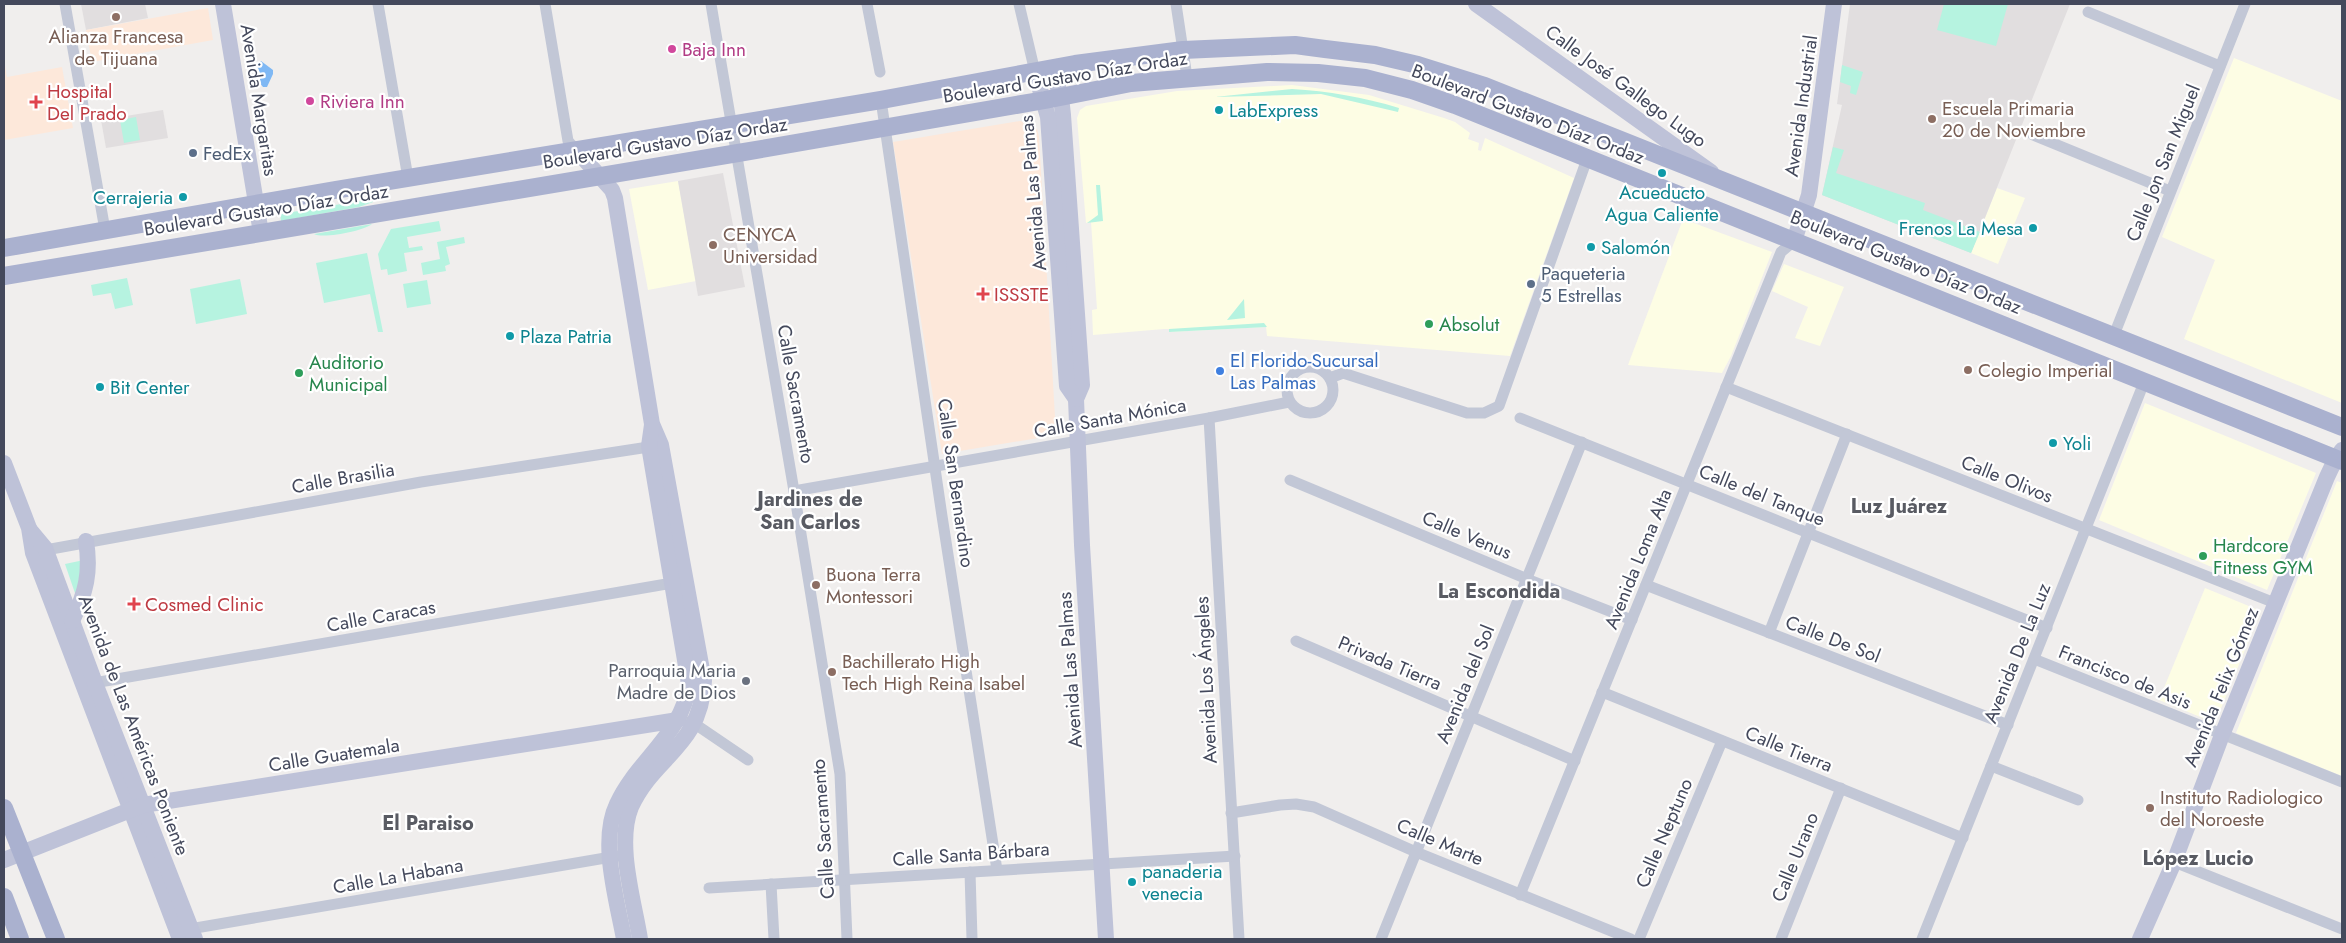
<svg xmlns="http://www.w3.org/2000/svg" width="2346" height="943" viewBox="0 0 2346 943" font-family="Jost,sans-serif">
  <rect width="100%" height="100%" fill="#f0eeed"/>
  <g fill="#fdfde4">
    <path d="M 2234,58 L 2342,101 L 2342,403 L 2184,339 L 2215,260 L 2162,237 Z"/>
    <path d="M 1292,85 L 1369,95 L 1444,118 L 1455,122 L 1470,133 L 1468,139 L 1479,143 L 1478,150 L 1481,151 L 1485,138 L 1574,178 L 1510,356 L 1267,336 L 1266,327 L 1169,332 L 1169,329 L 1164,329 L 1093,335 L 1092,310 L 1097,309 L 1091,222 L 1086,223 L 1077,118 L 1080,110 L 1086,106 L 1177,91 Z"/>
    <path d="M 678,181 L 696,281 L 648,290 L 629,189 Z"/>
    <path d="M 1997,188 L 2025,198 L 1998,264 L 1971,253 Z"/>
    <path d="M 1683,219 L 1772,252 L 1731,356 L 1722,373 L 1628,365 Z"/>
    <path d="M 1784,264 L 1844,287 L 1820,346 L 1795,338 L 1808,307 L 1772,291 Z"/>
    <path d="M 2145,403 L 2316,473 L 2267,590 L 2099,520 Z"/>
    <path d="M 2337,481 L 2342,483 L 2342,776 L 2236,733 Z"/>
    <path d="M 2205,588 L 2261,611 L 2215,723 L 2159,700 Z"/>
  </g>
  <g fill="#e1dedf">
    <path d="M 81,4 L 145,4 L 148,18 L 86,30 Z"/>
    <path d="M 1850,4 L 2070,4 L 1971,253 L 1822,195 L 1842,105 L 1837,104 Z"/>
    <path d="M 163,110 L 168,138 L 106,148 L 101,120 Z"/>
    <path d="M 723,173 L 745,287 L 698,296 L 678,181 Z"/>
  </g>
  <g fill="#fde8da">
    <path d="M 208,8 L 213,40 L 92,62 L 86,30 Z"/>
    <path d="M 4,60 L 7,77 L 62,67 L 73,128 L 4,140 Z"/>
    <path d="M 1020,121 L 1032,124 L 1037,129 L 1039,137 L 1056,435 L 942,454 L 893,142 Z"/>
  </g>
  <g fill="#b6f3e0">
    <path d="M 1944,4 L 2008,4 L 1996,46 L 1937,30 Z"/>
    <path d="M 1842,65 L 1863,72 L 1856,95 L 1850,93 L 1851,86 L 1840,82 Z"/>
    <path d="M 1292,89 C 1328,91 1363,97 1399,108 L 1398,112 L 1321,94 L 1215,97 Z"/>
    <path d="M 136,117 L 140,140 L 124,143 L 120,120 Z"/>
    <path d="M 1833,147 L 1844,150 L 1836,173 L 1925,203 L 1923,210 L 1980,232 L 1971,253 L 1822,195 Z"/>
    <path d="M 1096,185 L 1100,185 L 1103,221 L 1087,223 L 1098,215 Z"/>
    <path d="M 390,196 L 359,207 L 281,221 L 280,214 Z"/>
    <path d="M 439,221 L 441,231 L 407,237 L 409,248 L 422,246 L 423,250 L 404,253 L 407,271 L 388,275 L 387,269 L 381,270 L 378,254 L 391,229 Z"/>
    <path d="M 372,224 C 364,231 323,239 314,234 Z"/>
    <path d="M 464,237 L 465,243 L 446,247 L 450,264 L 445,266 L 446,271 L 423,275 L 421,263 L 440,259 L 437,242 Z"/>
    <path d="M 367,253 L 383,332 L 378,332 L 370,294 L 324,303 L 316,263 Z"/>
    <path d="M 127,278 L 133,305 L 115,309 L 111,293 L 93,296 L 91,285 Z"/>
    <path d="M 240,279 L 247,314 L 196,324 L 190,289 Z"/>
    <path d="M 427,280 L 431,304 L 407,308 L 403,284 Z"/>
    <path d="M 1244,299 L 1245,318 L 1227,320 Z"/>
    <path d="M 1264,323 L 1267,327 L 1169,332 L 1169,329 Z"/>
    <path d="M 84,560 L 77,599 L 65,564 Z"/>
  </g>
  <path fill="#7fb8f4" d="M 261,61 L 273,70 L 273,74 L 267,87 L 263,87 L 259,82 L 261,76 L 257,65 Z"/>
  <g fill="none" stroke-linecap="round" stroke-linejoin="round">
    <g stroke="#c2c7d6" stroke-width="11">
      <path d="M 65,4 L 105,230"/>
      <path d="M 378,4 L 408,178"/>
      <path d="M 545,4 L 568,141 L 576,150"/>
      <path d="M 711,4 L 719,52"/>
      <path d="M 867,4 L 880,72"/>
      <path d="M 1019,4 L 1035,72"/>
      <path d="M 1176,4 L 1187,77"/>
      <path d="M 2088,12 L 2220,66"/>
      <path d="M 720,57 L 794,491 L 840,774 L 847,939"/>
      <path d="M 881,100 L 942,516 L 997,870"/>
      <path d="M 2033,135 L 2170,191"/>
      <path d="M 2114,335 L 2245,4"/>
      <circle cx="1310" cy="390" r="23"/>
      <path d="M 1330,378 L 1343,373 L 1467,413 L 1484,413 L 1499,406 L 1587,159"/>
      <path d="M 1726,387 L 2275,603"/>
      <path d="M 1209,418 L 1239,939"/>
      <path d="M 1520,418 L 2047,628"/>
      <path d="M 1290,480 L 1527,579 L 1632,620"/>
      <path d="M 794,491 L 1209,418 L 1289,402"/>
      <path d="M 40,551 L 421,482 L 655,446"/>
      <path d="M 1646,585 L 2008,725"/>
      <path d="M 1769,633 L 1847,434"/>
      <path d="M 1296,641 L 1575,761"/>
      <path d="M 2034,659 L 2342,782"/>
      <path d="M 88,684 L 678,582"/>
      <path d="M 1602,692 L 1963,838"/>
      <path d="M 687,722 L 695,724 L 748,760"/>
      <path d="M 1991,766 L 2078,800"/>
      <path d="M 1231,813 L 1280,805 L 1296,804 L 1314,807 L 1416,852 L 1631,939"/>
      <path d="M 2174,862 L 2342,929"/>
      <path d="M 970,872 L 972,939"/>
      <path d="M 771,884 L 774,939"/>
      <path d="M 709,888 L 1235,856"/>
      <path d="M 1520,895 L 1781,252 L 1794,241"/>
      <path d="M 184,930 L 617,856"/>
      <path d="M 1381,939 L 1582,442"/>
      <path d="M 1639,939 L 1722,741"/>
      <path d="M 1781,939 L 1841,788"/>
      <path d="M 1922,939 L 2145,380"/>
    </g>
    <g stroke="#bec2d8" stroke-width="16">
      <path d="M 223,4 L 261,233"/>
      <path d="M 1476,4 L 1711,172"/>
      <path d="M 1052,68 L 1061,97 L 1063,115 L 1082,385 L 1076,399 L 1082,545 L 1106,939"/>
      <path d="M 1035,72 L 1048,117 L 1067,386 L 1076,399"/>
      <path d="M 576,150 L 612,190 L 615,198 L 652,424 L 661,445 L 704,681 C 701,747 654,756 631,807 C 616,844 634,901 640,939"/>
      <path d="M 1794,241 L 1809,195 L 1834,4"/>
      <path d="M 4,463 L 29,528 L 33,553 L 180,939"/>
      <path d="M 30,530 L 45,548 L 95,683 L 195,939"/>
      <path d="M 72,621 C 86,593 91,572 86,541"/>
      <path d="M 4,860 L 143,805 L 678,720"/>
      <path d="M 624,939 C 617,900 599,841 617,804 C 637,760 683,734 689,684 L 649,446 L 652,425"/>
      <path d="M 2140,939 L 2174,862 L 2222,735 L 2327,477 L 2336,458 L 2342,450"/>
    </g>
    <g stroke="#aab1cf" stroke-width="18">
      <path d="M 4,248 L 335,190 L 881,100 L 1075,64 L 1183,50 L 1295,45 L 1325,49 L 1375,55 L 1418,65 L 1485,86 L 2342,427"/>
      <path d="M 4,276 L 738,153 L 1045,100 L 1131,83 L 1267,72 L 1318,73 L 1365,78 L 1412,90 L 1455,105 L 2342,461"/>
      <path d="M 4,808 L 56,939"/>
      <path d="M 4,897 L 20,939"/>
    </g>
  </g>
  <g fill="#8d6e63" stroke="#fff" stroke-width="2">
    <circle cx="116" cy="17" r="5"/>
    <circle cx="1932" cy="119" r="5"/>
    <circle cx="713" cy="245" r="5"/>
    <circle cx="1968" cy="370" r="5"/>
    <circle cx="816" cy="585" r="5"/>
    <circle cx="832" cy="672" r="5"/>
    <circle cx="2150" cy="808" r="5"/>
  </g>
  <g fill="#d1479c" stroke="#fff" stroke-width="2">
    <circle cx="672" cy="49" r="5"/>
    <circle cx="310" cy="101" r="5"/>
  </g>
  <g fill="#e0444e" stroke="#fff" stroke-width="2">
    <path d="M33.5 94.5h5v5h5v5h-5v5h-5v-5h-5v-5h5z"/>
    <path d="M980.5 286.5h5v5h5v5h-5v5h-5v-5h-5v-5h5z"/>
    <path d="M131.5 596.5h5v5h5v5h-5v5h-5v-5h-5v-5h5z"/>
  </g>
  <g fill="#0f9aa8" stroke="#fff" stroke-width="2">
    <circle cx="1219" cy="110" r="5"/>
    <circle cx="1662" cy="173" r="5"/>
    <circle cx="183" cy="197" r="5"/>
    <circle cx="2033" cy="228" r="5"/>
    <circle cx="1591" cy="247" r="5"/>
    <circle cx="510" cy="336" r="5"/>
    <circle cx="100" cy="387" r="5"/>
    <circle cx="2053" cy="443" r="5"/>
    <circle cx="1132" cy="882" r="5"/>
  </g>
  <g fill="#5c6f8a" stroke="#fff" stroke-width="2">
    <circle cx="193" cy="153" r="5"/>
    <circle cx="1531" cy="284" r="5"/>
  </g>
  <g fill="#2e9e5b" stroke="#fff" stroke-width="2">
    <circle cx="1429" cy="324" r="5"/>
    <circle cx="299" cy="373" r="5"/>
    <circle cx="2203" cy="556" r="5"/>
  </g>
  <circle fill="#3f7fe0" stroke="#fff" stroke-width="2" cx="1220" cy="371" r="5"/>
  <circle fill="#6b7280" stroke="#fff" stroke-width="2" cx="746" cy="681" r="5"/>
  <g text-anchor="middle" dominant-baseline="central" stroke-width="4.5" stroke-linejoin="round" paint-order="stroke">
    <g font-size="19" fill="#785e54" stroke="#fff" text-anchor="start">
      <text x="116" y="36" text-anchor="middle">Alianza Francesa<tspan x="116" dy="22">de Tijuana</tspan></text>
      <text x="1942" y="108">Escuela Primaria<tspan x="1942" dy="22">20 de Noviembre</tspan></text>
      <text x="723" y="234">CENYCA<tspan x="723" dy="22">Universidad</tspan></text>
      <text x="1978" y="370">Colegio Imperial</text>
      <text x="826" y="574">Buona Terra<tspan x="826" dy="22">Montessori</tspan></text>
      <text x="842" y="661">Bachillerato High<tspan x="842" dy="22">Tech High Reina Isabel</tspan></text>
      <text x="2160" y="797">Instituto Radiologico<tspan x="2160" dy="22">del Noroeste</tspan></text>
    </g>
    <g font-size="19" fill="#b23c85" stroke="#fff" text-anchor="start">
      <text x="682" y="49">Baja Inn</text>
      <text x="320" y="101">Riviera Inn</text>
    </g>
    <g font-size="19" fill="#44495c" stroke="#fff">
      <text transform="translate(1065 77) rotate(-9)">Boulevard Gustavo Díaz Ordaz</text>
      <text transform="translate(1626 86) rotate(36)">Calle José Gallego Lugo</text>
      <text transform="translate(259 100) rotate(81)">Avenida Margaritas</text>
      <text transform="translate(1801 106) rotate(-82)">Avenida Industrial</text>
      <text transform="translate(1528 114) rotate(21)">Boulevard Gustavo Díaz Ordaz</text>
      <text transform="translate(665 143) rotate(-9)">Boulevard Gustavo Díaz Ordaz</text>
      <text transform="translate(2163 163) rotate(-68)">Calle Jon San Miguel</text>
      <text transform="translate(1033 193) rotate(-95)">Avenida Las Palmas</text>
      <text transform="translate(266 210) rotate(-9)">Boulevard Gustavo Díaz Ordaz</text>
      <text transform="translate(1906 262) rotate(22)">Boulevard Gustavo Díaz Ordaz</text>
      <text transform="translate(796 394) rotate(80)">Calle Sacramento</text>
      <text transform="translate(1110 418) rotate(-10)">Calle Santa Mónica</text>
      <text transform="translate(343 478) rotate(-10)">Calle Brasilia</text>
      <text transform="translate(2007 479) rotate(22)">Calle Olivos</text>
      <text transform="translate(956 483) rotate(82)">Calle San Bernardino</text>
      <text transform="translate(1762 495) rotate(22)">Calle del Tanque</text>
      <text transform="translate(1467 535) rotate(23)">Calle Venus</text>
      <text transform="translate(1638 559) rotate(-68)">Avenida Loma Alta</text>
      <text transform="translate(381 616) rotate(-10)">Calle Caracas</text>
      <text transform="translate(1833 639) rotate(21)">Calle De Sol</text>
      <text transform="translate(2017 653) rotate(-68)">Avenida De La Luz</text>
      <text transform="translate(1390 663) rotate(23)">Privada Tierra</text>
      <text transform="translate(1070 670) rotate(-94)">Avenida Las Palmas</text>
      <text transform="translate(2125 677) rotate(22)">Francisco de Asis</text>
      <text transform="translate(1206 680) rotate(-93)">Avenida Los Ángeles</text>
      <text transform="translate(1465 684) rotate(-68)">Avenida del Sol</text>
      <text transform="translate(2221 687) rotate(-68)">Avenida Felix Gómez</text>
      <text transform="translate(134 725) rotate(69)">Avenida de Las Américas Poniente</text>
      <text transform="translate(1789 749) rotate(22)">Calle Tierra</text>
      <text transform="translate(334 755) rotate(-9)">Calle Guatemala</text>
      <text transform="translate(823 829) rotate(-94)">Calle Sacramento</text>
      <text transform="translate(1664 833) rotate(-67)">Calle Neptuno</text>
      <text transform="translate(1440 842) rotate(23)">Calle Marte</text>
      <text transform="translate(971 854) rotate(-4)">Calle Santa Bárbara</text>
      <text transform="translate(1795 857) rotate(-68)">Calle Urano</text>
      <text transform="translate(398 876) rotate(-10)">Calle La Habana</text>
    </g>
    <g font-size="19" fill="#be3a42" stroke="#fff" text-anchor="start">
      <text x="47" y="91">Hospital<tspan x="47" dy="22">Del Prado</tspan></text>
      <text x="994" y="294">ISSSTE</text>
      <text x="145" y="604">Cosmed Clinic</text>
    </g>
    <g font-size="19" fill="#0d838f" stroke="#fff" text-anchor="start">
      <text x="1229" y="110">LabExpress</text>
      <text x="1662" y="192" text-anchor="middle">Acueducto<tspan x="1662" dy="22">Agua Caliente</tspan></text>
      <text x="173" y="197" text-anchor="end">Cerrajeria</text>
      <text x="2023" y="228" text-anchor="end">Frenos La Mesa</text>
      <text x="1601" y="247">Salomón</text>
      <text x="520" y="336">Plaza Patria</text>
      <text x="110" y="387">Bit Center</text>
      <text x="2063" y="443">Yoli</text>
      <text x="1142" y="871">panaderia<tspan x="1142" dy="22">venecia</tspan></text>
    </g>
    <g font-size="19" fill="#4e5e75" stroke="#fff" text-anchor="start">
      <text x="203" y="153">FedEx</text>
      <text x="1541" y="273">Paqueteria<tspan x="1541" dy="22">5 Estrellas</tspan></text>
    </g>
    <g font-size="19" fill="#27864d" stroke="#fff" text-anchor="start">
      <text x="1439" y="324">Absolut</text>
      <text x="309" y="362">Auditorio<tspan x="309" dy="22">Municipal</tspan></text>
      <text x="2213" y="545">Hardcore<tspan x="2213" dy="22">Fitness GYM</tspan></text>
    </g>
    <g font-size="19" fill="#366cbe" stroke="#fff" text-anchor="start">
      <text x="1230" y="360">El Florido-Sucursal<tspan x="1230" dy="22">Las Palmas</tspan></text>
    </g>
    <g font-size="19" fill="#5b616d" stroke="#fff" text-anchor="end">
      <text x="736" y="670">Parroquia Maria<tspan x="736" dy="22">Madre de Dios</tspan></text>
    </g>
    <g font-size="20" font-weight="bold" fill="#595b63" stroke="#fff">
      <text x="810" y="499">Jardines de<tspan x="810" dy="23">San Carlos</tspan></text>
      <text x="1899" y="506">Luz Juárez</text>
      <text x="1499" y="591">La Escondida</text>
      <text x="428" y="823">El Paraiso</text>
      <text x="2198" y="858">López Lucio</text>
    </g>
  </g>
  <rect width="2346" height="943" fill="none" stroke="#44495c" stroke-width="10"/>
</svg>
